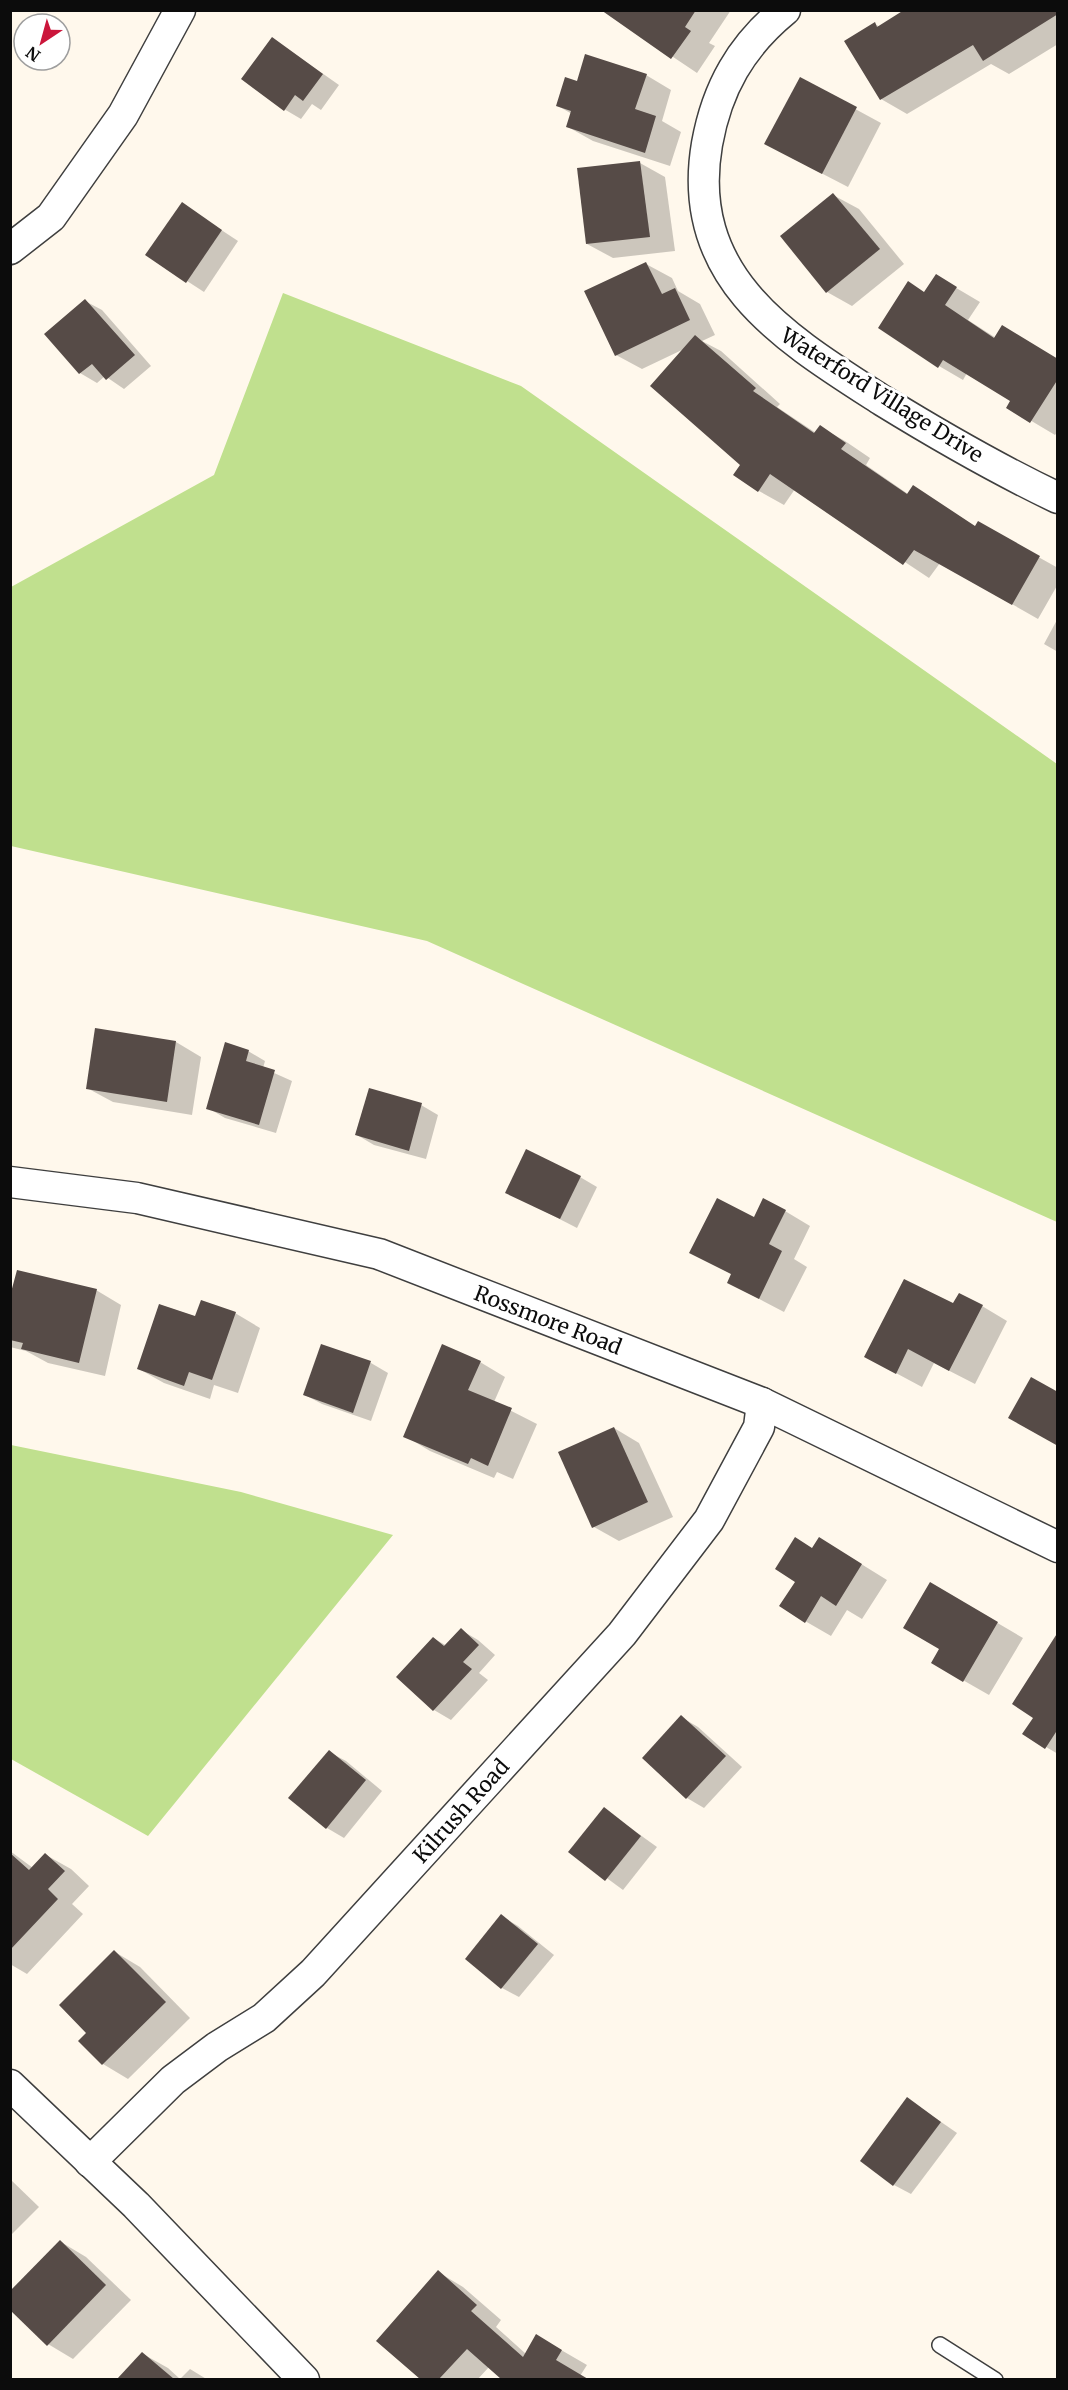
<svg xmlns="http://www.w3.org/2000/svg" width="1068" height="2390" viewBox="0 0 1068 2390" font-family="Merriweather,serif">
  <rect width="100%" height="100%" fill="#fff8ec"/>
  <g fill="#c0e08e">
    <path d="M 283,293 L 521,386 L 1057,764 L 1057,1222 L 427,941 L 11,846 L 11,587 L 214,475 Z"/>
    <path d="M 11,1445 L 241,1492 L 393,1535 L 148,1836 L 11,1759 Z"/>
  </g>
  <g fill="#0003">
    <path d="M 620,10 L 731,10 L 709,43 L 715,46 L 697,73 L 615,18 Z"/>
    <path d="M 1058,11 L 1058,44 L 1009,74 L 991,64 L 907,114 L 881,99 L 846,41 L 875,24 L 880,27 Z"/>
    <path d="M 272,38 L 339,85 L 321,110 L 312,104 L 301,119 L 284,109 Z"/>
    <path d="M 646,75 L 671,90 L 662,121 L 681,132 L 670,166 L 593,141 L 568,127 L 572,114 L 558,106 L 578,82 Z"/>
    <path d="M 800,79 L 881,123 L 848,187 L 792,158 Z"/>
    <path d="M 640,163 L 665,177 L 675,251 L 613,258 L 587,244 Z"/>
    <path d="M 833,195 L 859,209 L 904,264 L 852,306 L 827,292 Z"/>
    <path d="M 182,204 L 238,241 L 204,292 L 147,255 Z"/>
    <path d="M 646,264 L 672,278 L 678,291 L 700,304 L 715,335 L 702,341 L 721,351 L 780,404 L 777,407 L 816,433 L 820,427 L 845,441 L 870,458 L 866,465 L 908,494 L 913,487 L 976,527 L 978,523 L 1058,568 L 1058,584 L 1038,619 L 940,563 L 929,578 L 795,489 L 784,505 L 759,491 L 742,465 L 684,349 L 642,369 L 616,355 Z"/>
    <path d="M 936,276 L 980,302 L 968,320 L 996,338 L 1058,360 L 1058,431 L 1055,435 L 1008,407 L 1012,400 L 967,373 L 963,380 L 939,366 L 909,283 L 925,293 Z"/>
    <path d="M 85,301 L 102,310 L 151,366 L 124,389 L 105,376 L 97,383 L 80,373 Z"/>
    <path d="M 1058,618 L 1058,652 L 1044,644 Z"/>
    <path d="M 176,1042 L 201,1057 L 192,1115 L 113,1102 L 87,1088 Z"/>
    <path d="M 248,1051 L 265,1061 L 263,1068 L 292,1081 L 276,1133 L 225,1118 L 208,1108 Z"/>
    <path d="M 421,1105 L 438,1115 L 426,1159 L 374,1145 L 357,1135 Z"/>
    <path d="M 580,1177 L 597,1187 L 577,1228 L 507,1192 Z"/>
    <path d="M 785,1211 L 810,1226 L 794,1259 L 807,1267 L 784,1312 L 729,1283 L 733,1275 L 691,1252 L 755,1219 Z"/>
    <path d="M 96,1290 L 121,1305 L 105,1376 L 48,1363 L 26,1351 L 10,1347 L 10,1303 Z"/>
    <path d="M 954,1305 L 982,1306 L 1007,1321 L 975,1384 L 934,1363 L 922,1387 L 866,1357 Z"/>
    <path d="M 235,1313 L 260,1328 L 238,1393 L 214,1385 L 210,1399 L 164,1383 L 139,1369 L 196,1318 Z"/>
    <path d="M 322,1346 L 371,1363 L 388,1373 L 371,1421 L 322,1404 L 305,1395 Z"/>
    <path d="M 480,1362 L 505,1377 L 494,1402 L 537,1424 L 513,1479 L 497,1472 L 494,1478 L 430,1451 L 405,1436 Z"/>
    <path d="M 614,1428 L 639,1443 L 673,1517 L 619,1541 L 594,1527 Z"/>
    <path d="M 813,1549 L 845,1554 L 887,1580 L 862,1619 L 847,1610 L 831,1636 L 805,1621 L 797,1582 Z"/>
    <path d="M 931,1584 L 1023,1638 L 989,1695 L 933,1663 L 941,1649 Z"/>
    <path d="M 461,1630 L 478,1640 L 495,1655 L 479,1673 L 488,1680 L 451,1720 L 434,1710 L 398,1677 L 433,1638 L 447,1646 Z"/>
    <path d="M 1058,1660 L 1058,1754 L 1024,1734 L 1035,1717 Z"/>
    <path d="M 681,1717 L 698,1727 L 742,1767 L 704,1808 L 687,1798 L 644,1758 Z"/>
    <path d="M 329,1752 L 346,1761 L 382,1791 L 344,1838 L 327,1828 L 291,1798 Z"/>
    <path d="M 604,1809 L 657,1847 L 623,1890 L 570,1851 Z"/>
    <path d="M 10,1851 L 33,1868 L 46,1855 L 71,1869 L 89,1886 L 72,1904 L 83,1914 L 27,1974 L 10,1964 Z"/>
    <path d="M 501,1916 L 518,1926 L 554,1955 L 519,1997 L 502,1988 Z"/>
    <path d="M 115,1952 L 140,1967 L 190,2018 L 128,2079 L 103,2064 Z"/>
    <path d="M 908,2099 L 957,2133 L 911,2194 L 894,2185 Z"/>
    <path d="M 10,2179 L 39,2207 L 10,2236 Z"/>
    <path d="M 61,2242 L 86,2257 L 131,2300 L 73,2359 L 48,2344 Z"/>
    <path d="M 438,2272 L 463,2287 L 501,2320 L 496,2327 L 526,2354 L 537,2336 L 587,2365 L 580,2376 L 586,2380 L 503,2380 L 489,2367 L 477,2380 L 422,2380 L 378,2341 Z"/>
    <path d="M 143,2354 L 168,2368 L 180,2379 L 190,2369 L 208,2380 L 119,2380 Z"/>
  </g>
  <g fill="#564b47">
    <path d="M 601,10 L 696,10 L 685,27 L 691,31 L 671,59 Z"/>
    <path d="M 904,10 L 1058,10 L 1058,14 L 983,61 L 973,45 L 880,100 L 844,41 L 875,22 L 877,27 Z"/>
    <path d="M 272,37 L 323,74 L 303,101 L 295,95 L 284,111 L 241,79 Z"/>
    <path d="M 585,54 L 647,74 L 635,109 L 656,116 L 645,153 L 566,127 L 571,111 L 556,106 L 565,77 L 577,81 Z"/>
    <path d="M 800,77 L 857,107 L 822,174 L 764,144 Z"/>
    <path d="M 640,161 L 650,237 L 586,244 L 577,168 Z"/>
    <path d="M 833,193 L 880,249 L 826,293 L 780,236 Z"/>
    <path d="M 182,202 L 222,230 L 186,283 L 145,255 Z"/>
    <path d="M 646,262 L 662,294 L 675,288 L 690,320 L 615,356 L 584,291 Z"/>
    <path d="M 936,274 L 957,287 L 945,305 L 994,338 L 1002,325 L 1058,359 L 1058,379 L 1030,423 L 1006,408 L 1010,401 L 943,360 L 938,368 L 878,328 L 908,281 L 924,292 Z"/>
    <path d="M 85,299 L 135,355 L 106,380 L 92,364 L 79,374 L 44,334 Z"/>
    <path d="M 695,335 L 756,388 L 753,391 L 814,433 L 820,425 L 846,443 L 841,449 L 907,494 L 913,485 L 975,526 L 978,521 L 1040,556 L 1012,605 L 914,550 L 903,565 L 770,474 L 758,492 L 733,475 L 740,465 L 650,386 Z"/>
    <path d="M 95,1028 L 176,1041 L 167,1102 L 86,1089 Z"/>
    <path d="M 225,1042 L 249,1050 L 246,1061 L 275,1070 L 259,1125 L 206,1109 Z"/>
    <path d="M 369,1088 L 422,1103 L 409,1151 L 355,1135 Z"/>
    <path d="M 526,1149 L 581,1176 L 560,1219 L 505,1193 Z"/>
    <path d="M 717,1198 L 754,1217 L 763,1198 L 786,1210 L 769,1244 L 782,1251 L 759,1299 L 727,1283 L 731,1274 L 689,1253 Z"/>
    <path d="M 17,1270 L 97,1289 L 79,1363 L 21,1349 L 23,1343 L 10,1340 L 10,1296 Z"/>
    <path d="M 904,1279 L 953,1303 L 959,1293 L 983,1305 L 949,1371 L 908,1349 L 896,1374 L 864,1357 Z"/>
    <path d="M 201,1300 L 236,1312 L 212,1380 L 189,1372 L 184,1386 L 137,1369 L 159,1304 L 195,1316 Z"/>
    <path d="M 321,1344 L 371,1361 L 353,1413 L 303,1395 Z"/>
    <path d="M 442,1344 L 481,1361 L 468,1390 L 512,1408 L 488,1466 L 471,1458 L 468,1464 L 403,1437 Z"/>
    <path d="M 1031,1377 L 1058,1392 L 1058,1446 L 1008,1418 Z"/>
    <path d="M 614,1427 L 648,1502 L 592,1528 L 558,1452 Z"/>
    <path d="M 795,1537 L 812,1548 L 819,1537 L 862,1564 L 836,1606 L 821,1596 L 805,1623 L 779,1606 L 795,1582 L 775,1569 Z"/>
    <path d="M 930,1582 L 998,1622 L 963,1682 L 931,1663 L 939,1649 L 903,1628 Z"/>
    <path d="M 461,1628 L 479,1645 L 463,1662 L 472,1669 L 433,1711 L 396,1677 L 433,1637 L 444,1646 Z"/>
    <path d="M 1058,1632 L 1058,1734 L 1056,1732 L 1045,1749 L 1022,1734 L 1033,1718 L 1012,1704 Z"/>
    <path d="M 681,1715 L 726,1756 L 686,1799 L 642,1758 Z"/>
    <path d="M 329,1750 L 366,1780 L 326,1829 L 288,1798 Z"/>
    <path d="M 604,1807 L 641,1836 L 605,1881 L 568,1852 Z"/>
    <path d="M 10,1853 L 29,1870 L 45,1853 L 65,1871 L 48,1889 L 58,1899 L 10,1950 Z"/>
    <path d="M 501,1914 L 538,1944 L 501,1989 L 465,1959 Z"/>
    <path d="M 114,1950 L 166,2002 L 102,2065 L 78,2041 L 86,2033 L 59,2005 Z"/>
    <path d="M 907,2097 L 941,2122 L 893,2186 L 860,2161 Z"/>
    <path d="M 60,2240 L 106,2285 L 47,2346 L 10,2310 L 10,2291 Z"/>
    <path d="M 438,2270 L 477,2305 L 471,2311 L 523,2357 L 536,2334 L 562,2350 L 556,2360 L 588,2379 L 501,2379 L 467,2349 L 439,2379 L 420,2379 L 376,2341 Z"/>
    <path d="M 142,2352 L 174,2379 L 117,2379 Z"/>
  </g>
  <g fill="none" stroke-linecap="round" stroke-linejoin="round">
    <defs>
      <path id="service" d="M 940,2345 L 995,2380"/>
      <g id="minor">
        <path d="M 785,10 C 741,46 717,88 707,144 C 684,278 785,338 883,401 C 940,436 997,469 1058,498"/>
        <path d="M 10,249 L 51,217 L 123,115 L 180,10"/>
        <path d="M 10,1182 L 137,1198 L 379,1254 L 762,1403 L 1058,1547"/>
        <path d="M 10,2085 L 136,2205 L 304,2380"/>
        <path d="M 90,2162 L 173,2080 L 217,2047 L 264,2018 L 313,1973 L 622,1634 L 709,1520 L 759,1427 L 762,1403"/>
      </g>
    </defs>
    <use href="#service" stroke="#3f3f3f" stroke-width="18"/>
    <use href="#minor" stroke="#3f3f3f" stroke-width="33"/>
    <use href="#service" stroke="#fff" stroke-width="15"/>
    <use href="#minor" stroke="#fff" stroke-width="30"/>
  </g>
  <g text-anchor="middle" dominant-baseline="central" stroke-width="6" stroke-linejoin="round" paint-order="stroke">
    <g font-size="21" fill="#0c0c0c" stroke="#fff">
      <text transform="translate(882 395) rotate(32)">Waterford Village Drive</text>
      <text transform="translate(548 1320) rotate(21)">Rossmore Road</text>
      <text transform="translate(461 1811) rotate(-48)">Kilrush Road</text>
    </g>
  </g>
  <rect width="1068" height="2390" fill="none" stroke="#0c0c0c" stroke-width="24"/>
  <g transform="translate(42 42) rotate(216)"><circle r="28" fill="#ffffff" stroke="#9e9e9e" stroke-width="1.5"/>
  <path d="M0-4.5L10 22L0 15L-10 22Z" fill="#cb163b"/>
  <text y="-9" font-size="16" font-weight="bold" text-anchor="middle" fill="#0c0c0c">N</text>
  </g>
</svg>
